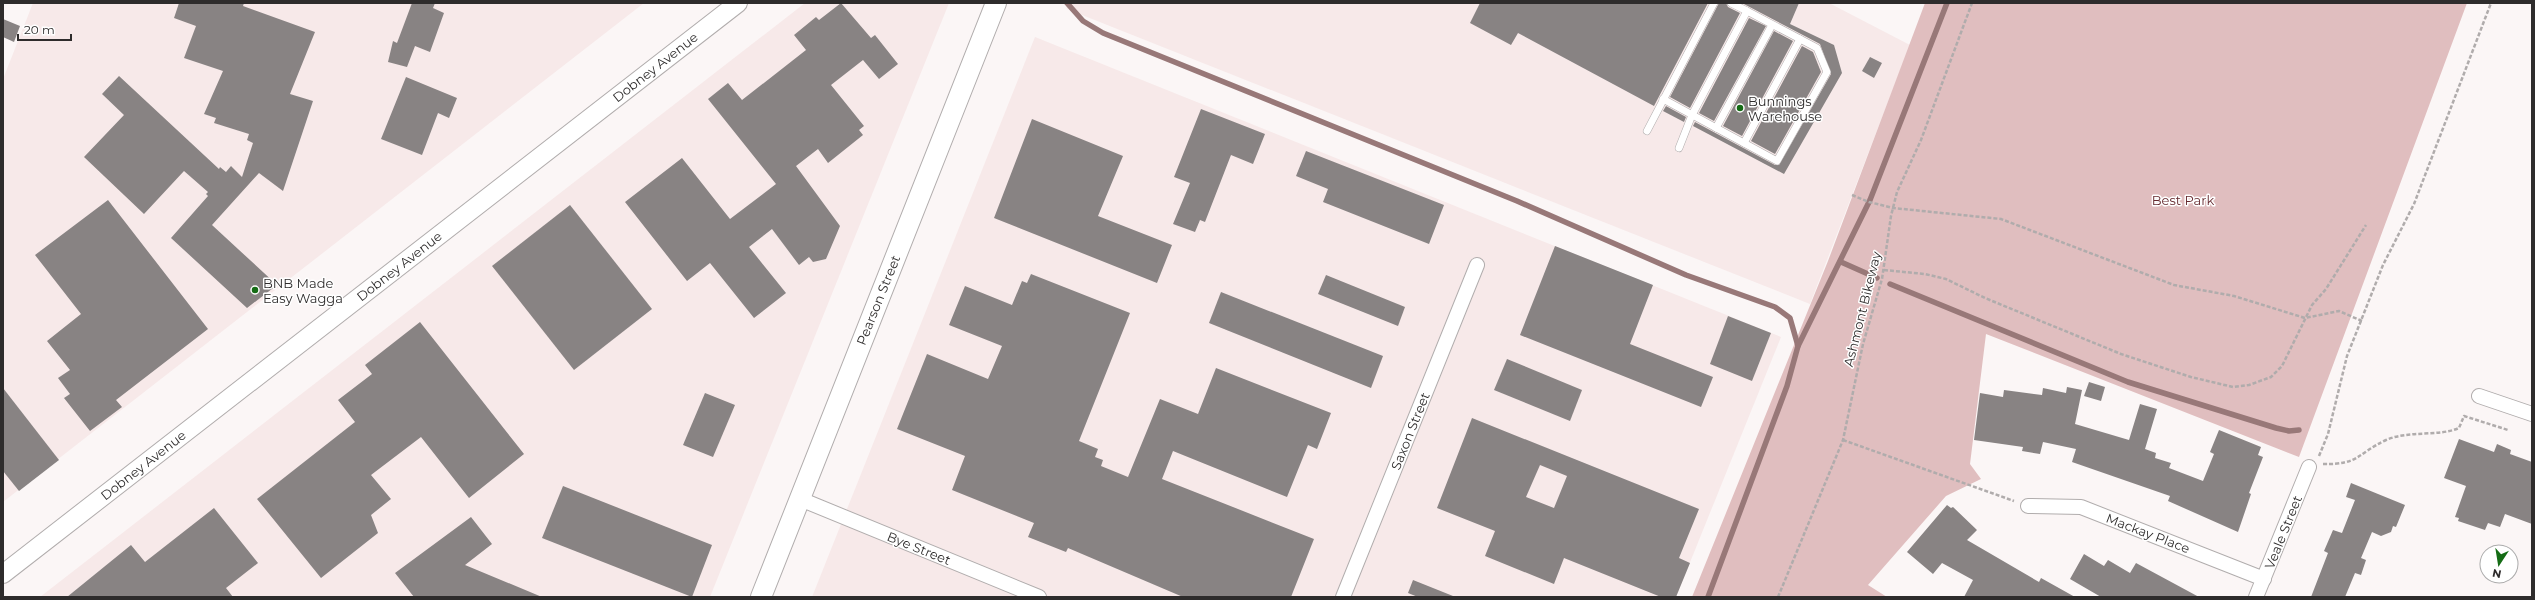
<svg xmlns="http://www.w3.org/2000/svg" width="2535" height="600" viewBox="0 0 2535 600" font-family="Montserrat,sans-serif">
  <rect width="100%" height="100%" fill="#fbf6f6"/>
  <g fill="#f7e9e9">
    <path d="M 33,3 L 644,3 L 3,502 L 3,79 Z"/>
    <path d="M 805,3 L 949,3 L 710,597 L 40,597 Z"/>
    <path d="M 1065,3 L 1829,3 L 1910,45 L 1810,304 L 1067,9 Z"/>
    <path d="M 1035,37 L 1781,337 L 1676,597 L 812,597 Z"/>
  </g>
  <path fill="#e0bebf" d="M 1925,3 L 2467,3 L 2299,457 L 1986,334 L 1970,464 L 1981,479 L 1946,496 L 1868,585 L 1887,597 L 1692,597 L 1828,261 Z"/>
  <g fill="none" stroke-linecap="round" stroke-linejoin="round">
    <g stroke="#987878" stroke-width="5.5">
      <path d="M 1067,3 L 1083,21 L 1103,33 L 1517,201 L 1686,275 L 1775,307 L 1790,318 L 1798,346 L 1787,386 L 1708,597"/>
      <path d="M 1841,262 L 1877,278"/>
      <path d="M 1890,284 L 2128,382 L 2276,428 L 2289,431 L 2299,430"/>
      <path d="M 1798,346 L 1870,200 L 1947,3"/>
    </g>
  </g>
  <g fill="#888383" fill-rule="evenodd">
    <path d="M 179,3 L 244,3 L 243,6 L 315,32 L 290,94 L 313,101 L 283,191 L 259,173 L 212,225 L 277,285 L 247,308 L 171,238 L 208,196 L 206,194 L 208,192 L 184,171 L 144,214 L 84,157 L 124,115 L 102,94 L 119,76 L 219,169 L 220,167 L 226,172 L 231,166 L 242,177 L 253,143 L 247,140 L 249,134 L 214,123 L 216,118 L 204,114 L 223,71 L 184,58 L 196,26 L 174,18 Z"/>
    <path d="M 412,3 L 435,3 L 433,8 L 444,13 L 430,52 L 415,46 L 407,67 L 388,62 L 393,41 L 397,43 Z"/>
    <path d="M 841,3 L 871,38 L 875,35 L 898,64 L 879,79 L 863,60 L 831,85 L 864,126 L 859,130 L 863,135 L 828,163 L 818,149 L 796,166 L 840,226 L 826,259 L 813,262 L 809,257 L 799,265 L 772,229 L 749,247 L 786,293 L 754,318 L 710,263 L 687,281 L 625,202 L 682,158 L 730,219 L 776,184 L 708,99 L 728,83 L 742,100 L 806,50 L 794,35 L 816,17 L 819,20 Z"/>
    <path d="M 1480,3 L 1708,3 L 1654,106 L 1518,33 L 1511,45 L 1470,23 Z"/>
    <path d="M 1719,3 L 1726,3 L 1728,7 L 1740,13 L 1690,108 L 1670,97 Z"/>
    <path d="M 1742,3 L 1799,3 L 1790,24 L 1834,45 L 1842,73 L 1784,174 L 1693,126 L 1695,122 L 1775,165 L 1779,165 L 1831,74 L 1820,44 Z"/>
    <path d="M 1749,18 L 1766,26 L 1714,121 L 1699,113 Z"/>
    <path d="M 3,19 L 20,26 L 14,42 L 3,37 Z"/>
    <path d="M 1774,31 L 1793,41 L 1742,136 L 1723,126 Z"/>
    <path d="M 1802,46 L 1813,52 L 1821,72 L 1775,154 L 1751,141 Z"/>
    <path d="M 1870,57 L 1882,63 L 1874,78 L 1862,71 Z"/>
    <path d="M 406,77 L 457,98 L 449,118 L 438,113 L 422,155 L 381,139 Z"/>
    <path d="M 1666,106 L 1686,117 L 1684,122 L 1663,111 Z"/>
    <path d="M 1201,109 L 1265,134 L 1253,164 L 1231,155 L 1205,222 L 1200,220 L 1195,232 L 1173,224 L 1190,183 L 1174,177 Z"/>
    <path d="M 1032,119 L 1123,156 L 1098,216 L 1172,245 L 1157,283 L 994,218 Z"/>
    <path d="M 1306,151 L 1444,205 L 1429,244 L 1323,202 L 1328,189 L 1296,176 Z"/>
    <path d="M 108,200 L 208,329 L 116,400 L 122,407 L 90,431 L 64,398 L 70,394 L 58,378 L 70,370 L 47,341 L 81,314 L 35,255 Z"/>
    <path d="M 570,205 L 652,309 L 574,370 L 492,266 Z"/>
    <path d="M 1555,246 L 1653,285 L 1630,344 L 1713,377 L 1701,407 L 1520,335 Z"/>
    <path d="M 1031,274 L 1130,313 L 1079,441 L 1098,449 L 1095,457 L 1103,460 L 1101,466 L 1128,477 L 1160,399 L 1198,414 L 1216,368 L 1331,413 L 1317,449 L 1308,445 L 1287,497 L 1173,451 L 1162,479 L 1314,539 L 1291,597 L 1183,597 L 1068,548 L 1066,552 L 1028,537 L 1034,523 L 952,490 L 965,456 L 897,429 L 927,354 L 988,379 L 1002,346 L 949,325 L 965,286 L 1012,305 L 1022,281 L 1027,283 Z"/>
    <path d="M 1326,275 L 1405,307 L 1398,326 L 1318,294 Z"/>
    <path d="M 1221,292 L 1383,356 L 1371,388 L 1209,323 Z"/>
    <path d="M 1728,316 L 1771,333 L 1752,381 L 1710,364 Z"/>
    <path d="M 420,322 L 524,454 L 469,498 L 421,437 L 371,475 L 391,499 L 371,515 L 378,533 L 321,578 L 257,499 L 355,422 L 338,400 L 372,374 L 365,365 Z"/>
    <path d="M 1507,359 L 1582,390 L 1570,421 L 1494,390 Z"/>
    <path d="M 2089,382 L 2105,387 L 2101,401 L 2084,396 Z"/>
    <path d="M 2067,387 L 2082,390 L 2075,424 L 2129,440 L 2140,404 L 2157,409 L 2145,449 L 2156,453 L 2155,458 L 2171,463 L 2169,468 L 2203,481 L 2214,454 L 2210,452 L 2219,430 L 2261,447 L 2258,455 L 2263,457 L 2249,493 L 2251,494 L 2238,532 L 2168,501 L 2170,496 L 2072,462 L 2076,449 L 2043,442 L 2040,454 L 2022,451 L 2023,447 L 1974,440 L 1980,393 L 2003,397 L 2004,390 L 2042,395 L 2043,388 L 2066,393 Z"/>
    <path d="M 3,388 L 59,460 L 19,491 L 3,471 Z"/>
    <path d="M 705,393 L 735,405 L 713,457 L 683,445 Z"/>
    <path d="M 1472,418 L 1699,509 L 1679,558 L 1690,563 L 1676,597 L 1661,597 L 1564,558 L 1554,584 L 1485,556 L 1495,531 L 1437,508 ZM 1540,465 L 1567,476 L 1554,508 L 1526,497 Z"/>
    <path d="M 2459,439 L 2494,452 L 2497,444 L 2511,450 L 2510,454 L 2532,462 L 2532,524 L 2505,514 L 2500,527 L 2488,523 L 2485,530 L 2458,521 L 2459,518 L 2455,517 L 2466,486 L 2444,478 Z"/>
    <path d="M 2351,483 L 2405,505 L 2396,527 L 2393,526 L 2391,532 L 2381,536 L 2372,532 L 2361,558 L 2366,560 L 2361,575 L 2355,573 L 2345,597 L 2311,597 L 2328,553 L 2324,551 L 2333,530 L 2342,533 L 2355,500 L 2346,497 Z"/>
    <path d="M 563,486 L 712,545 L 692,597 L 542,538 Z"/>
    <path d="M 1947,505 L 1951,508 L 1953,507 L 1977,530 L 1967,540 L 2039,582 L 2041,578 L 2075,597 L 1964,597 L 1973,580 L 1942,563 L 1933,574 L 1907,552 Z"/>
    <path d="M 214,508 L 258,563 L 226,588 L 233,597 L 67,597 L 131,545 L 145,562 Z"/>
    <path d="M 471,517 L 492,544 L 465,565 L 542,597 L 414,597 L 395,573 Z"/>
    <path d="M 2084,554 L 2104,566 L 2108,560 L 2130,573 L 2136,563 L 2199,597 L 2101,597 L 2070,579 Z"/>
    <path d="M 1413,580 L 1453,596 L 1452,597 L 1418,597 L 1408,593 Z"/>
  </g>
  <g fill="none" stroke-linecap="round" stroke-linejoin="round">
    <defs>
      <g id="service">
        <path d="M 1663,99 L 1777,161 L 1827,72 L 1817,48 L 1747,11"/>
        <path d="M 1716,128 L 1772,25"/>
        <path d="M 1647,131 L 1714,3"/>
        <path d="M 1744,143 L 1800,39"/>
        <path d="M 1679,148 L 1692,115 L 1747,11 L 1731,3"/>
      </g>
      <g id="minor">
        <path d="M 2479,396 L 2532,414"/>
        <path d="M 800,499 L 1039,597"/>
        <path d="M 2028,506 L 2081,507 L 2264,579"/>
        <path d="M 1343,597 L 1477,265"/>
        <path d="M 2256,597 L 2309,467"/>
      </g>
      <path id="tertiary" d="M 3,574 L 738,3"/>
      <path id="secondary" d="M 761,597 L 996,3"/>
    </defs>
    <use href="#service" stroke="#b1adad" stroke-width="8"/>
    <use href="#minor" stroke="#b1adad" stroke-width="16"/>
    <use href="#tertiary" stroke="#b1adad" stroke-width="20"/>
    <use href="#secondary" stroke="#b1adad" stroke-width="22"/>
    <g stroke="#b0acac" stroke-width="2.5" stroke-dasharray="4 2" stroke-linecap="butt">
      <path d="M 1852,195 L 1869,202 L 1893,208 L 2001,219 L 2174,285 L 2234,296 L 2305,318 L 2339,311 L 2362,321"/>
      <path d="M 1884,270 L 1925,274 L 1946,279 L 1985,298 L 2121,354 L 2191,377 L 2233,387 L 2249,385 L 2271,377 L 2282,366 L 2312,305 L 2326,289 L 2366,225"/>
      <path d="M 1843,440 L 2014,501"/>
      <path d="M 2319,456 L 2328,434 L 2347,356 L 2383,265 L 2414,204 L 2491,3"/>
      <path d="M 2323,464 C 2359,465 2358,453 2386,440 C 2409,430 2438,437 2459,428 L 2464,416 L 2508,430"/>
      <path d="M 1778,597 L 1843,440 L 1863,344 L 1882,279 L 1891,216 L 1897,192 L 1921,140 L 1972,3"/>
    </g>
    <use href="#service" stroke="#fff" stroke-width="7"/>
    <use href="#minor" stroke="#fff" stroke-width="14"/>
    <use href="#tertiary" stroke="#fff" stroke-width="18"/>
    <use href="#secondary" stroke="#fff" stroke-width="20"/>
  </g>
  <g fill="#156c15" stroke="#fff" stroke-width="1.5">
    <circle cx="1740" cy="108" r="4"/>
    <circle cx="255" cy="290" r="4"/>
  </g>
  <g text-anchor="middle" dominant-baseline="central" stroke-width="3" stroke-linejoin="round" paint-order="stroke">
    <g font-size="13" fill="#2e2c2c" stroke="#fff">
      <text transform="translate(655 67) rotate(-38)">Dobney Avenue</text>
      <text transform="translate(399 266) rotate(-38)">Dobney Avenue</text>
      <text transform="translate(878 300) rotate(-68)">Pearson Street</text>
      <text transform="translate(1862 309) rotate(-76)">Ashmont Bikeway</text>
      <text transform="translate(1410 431) rotate(-68)">Saxon Street</text>
      <text transform="translate(143 465) rotate(-38)">Dobney Avenue</text>
      <text transform="translate(2283 532) rotate(-68)">Veale Street</text>
      <text transform="translate(2148 533) rotate(21)">Mackay Place</text>
      <text transform="translate(919 548) rotate(22)">Bye Street</text>
    </g>
    <g font-size="13" fill="#2e2c2c" stroke="#fff" text-anchor="start">
      <text x="1748" y="101">Bunnings<tspan x="1748" dy="15">Warehouse</tspan></text>
      <text x="263" y="283">BNB Made<tspan x="263" dy="15">Easy Wagga</tspan></text>
    </g>
    <g font-size="13" fill="#64292e" stroke="#fff">
      <text x="2183" y="200">Best Park</text>
    </g>
  </g>
  <rect width="2535" height="600" fill="none" stroke="#2e2c2c" stroke-width="8"/>
  <g transform="translate(2499 564) rotate(192)"><circle r="19" fill="#ffffff" stroke="#ababab"/>
  <path d="M0-3L7 15L0 10L-7 15Z" fill="#156c15"/>
  <text y="-6" font-size="11" font-weight="bold" text-anchor="middle" fill="#2e2c2c">N</text>
  </g>
  <path d="M18 34v6h53v-6" fill="none" stroke="#2e2c2c" stroke-width="2"/>
  <text x="24" y="34" font-size="12" fill="#2e2c2c" stroke="#ffffff" stroke-width="3" paint-order="stroke">20 m</text>
</svg>
